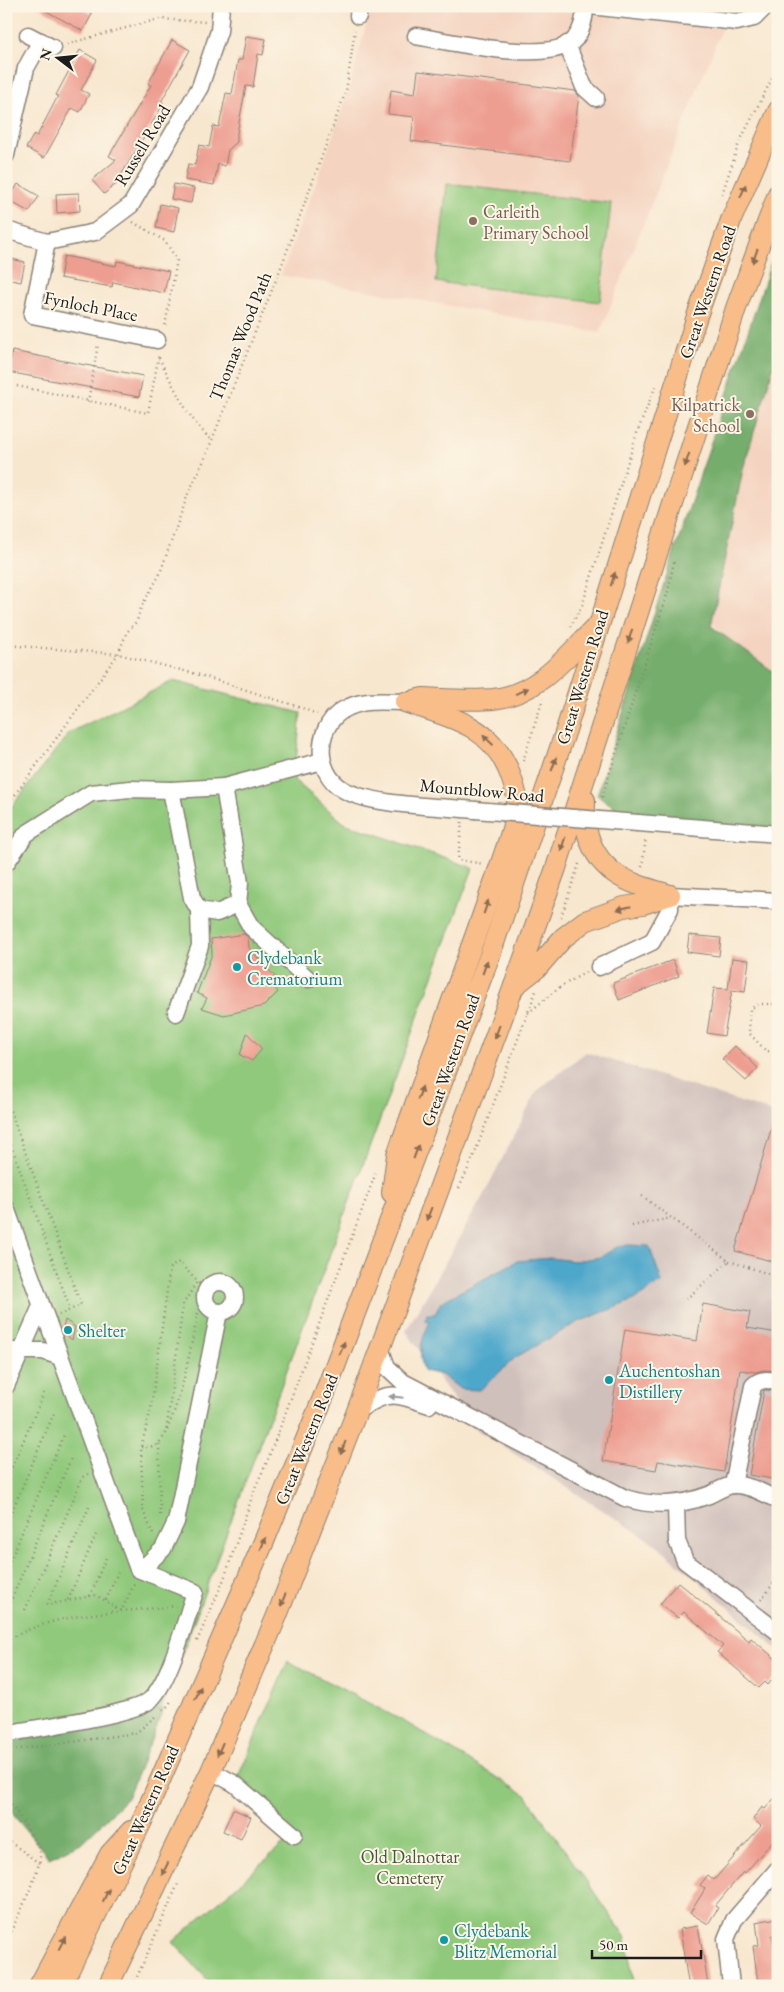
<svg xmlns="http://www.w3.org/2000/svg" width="784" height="1992" viewBox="0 0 784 1992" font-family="'EB Garamond',serif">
  <rect width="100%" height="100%" fill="#fcf5e5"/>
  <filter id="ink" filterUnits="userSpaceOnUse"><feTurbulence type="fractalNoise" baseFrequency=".02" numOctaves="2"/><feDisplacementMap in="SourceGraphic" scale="10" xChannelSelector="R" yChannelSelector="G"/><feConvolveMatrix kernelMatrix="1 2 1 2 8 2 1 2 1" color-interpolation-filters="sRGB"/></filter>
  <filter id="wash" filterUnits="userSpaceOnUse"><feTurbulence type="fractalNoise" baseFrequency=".0096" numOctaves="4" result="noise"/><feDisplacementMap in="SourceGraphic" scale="20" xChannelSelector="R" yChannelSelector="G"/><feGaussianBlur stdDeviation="1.12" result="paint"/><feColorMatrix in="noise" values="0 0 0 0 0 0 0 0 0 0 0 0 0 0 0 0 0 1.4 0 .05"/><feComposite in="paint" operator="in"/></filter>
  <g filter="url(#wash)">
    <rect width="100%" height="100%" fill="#f8e7cf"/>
    <g fill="#f4d3c0">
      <path d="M 371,6 L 519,6 L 722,28 L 600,333 L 281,275 L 322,167 L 350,86 Z"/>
      <path d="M 775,245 L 778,246 L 778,671 L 763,669 L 748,665 L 732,641 L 706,618 L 757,309 Z"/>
    </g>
    <path fill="#d0c0bc" d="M 586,1052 L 778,1114 L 778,1650 L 657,1545 L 474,1428 L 406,1331 L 483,1196 L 537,1091 Z"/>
    <g fill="#90c97c" stroke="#56724c">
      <path d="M 447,184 L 611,203 L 600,302 L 436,282 Z"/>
      <path d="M 173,681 L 301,713 L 294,780 L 344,823 L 473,868 L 161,1710 L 6,1738 L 6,814 L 69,733 Z"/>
      <path d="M 288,1661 L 405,1722 L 526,1795 L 625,1936 L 635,1986 L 213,1986 L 173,1942 L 294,1835 L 235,1784 Z"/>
    </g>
    <g fill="#74ad6c" stroke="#486444">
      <path d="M 778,242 L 778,351 L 743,469 L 711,626 L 778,675 L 778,834 L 638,823 L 597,795 L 664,583 Z"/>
      <path d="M 164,1709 L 127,1798 L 81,1843 L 49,1858 L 6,1806 L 6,1743 Z"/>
    </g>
    <path fill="#4ea7cb" stroke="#356274" d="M 629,1245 L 649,1246 L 662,1282 L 634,1300 L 578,1322 L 516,1357 L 480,1390 L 460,1389 L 442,1375 L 424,1371 C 417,1349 422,1341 430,1321 L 425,1320 L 427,1314 L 435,1314 L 441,1302 L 517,1261 L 551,1258 L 574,1261 L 601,1257 L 617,1247 Z"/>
    <g id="blocks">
      <g fill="#ed9e91">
        <path d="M 37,6 L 77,6 L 92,14 L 83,31 Z"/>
        <path d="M 246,36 L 266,39 L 263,55 L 258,54 L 253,87 L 246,86 L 237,133 L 237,142 L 228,150 L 225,166 L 218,164 L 214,185 L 185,180 L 188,164 L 195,165 L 199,145 L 209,147 L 213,126 L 219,127 L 226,93 L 232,94 L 238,60 L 242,60 Z"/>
        <path d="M 172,40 L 190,50 L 161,102 L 164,103 L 120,177 L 122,179 L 104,194 L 92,180 L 116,160 L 109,156 L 151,85 L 148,84 Z"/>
        <path d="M 80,50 L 97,60 L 81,90 L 89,94 L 80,112 L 72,108 L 44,158 L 26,148 L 34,134 L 37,136 L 58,96 L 56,95 Z"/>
        <path d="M 418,71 L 575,91 L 579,96 L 570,161 L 411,141 L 414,117 L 388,114 L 391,90 L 415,94 Z"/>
        <path d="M 18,184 L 39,196 L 29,212 L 8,200 Z"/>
        <path d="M 174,184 L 194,188 L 191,203 L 171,199 Z"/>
        <path d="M 79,193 L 80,211 L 57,213 L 56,194 Z"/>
        <path d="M 160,204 L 178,208 L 174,232 L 156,228 Z"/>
        <path d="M 64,256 L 116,266 L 117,261 L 169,271 L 164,293 L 113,282 L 112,287 L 60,278 Z"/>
        <path d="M 6,258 L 25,262 L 21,282 L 6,279 Z"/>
        <path d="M 12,351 L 143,376 L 139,397 L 8,372 Z"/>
        <path d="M 244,934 L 248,937 L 249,948 L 277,979 L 272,984 L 278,992 L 264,1006 L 224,1015 L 202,1008 L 207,998 L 197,993 L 212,954 L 211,939 Z"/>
        <path d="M 689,935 L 721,938 L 719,956 L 687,952 Z"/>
        <path d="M 732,958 L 749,960 L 745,992 L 732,990 L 724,1036 L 707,1033 L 714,988 L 728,989 Z"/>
        <path d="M 673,960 L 679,976 L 619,1000 L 613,983 Z"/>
        <path d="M 247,1033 L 262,1049 L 252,1061 L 240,1055 Z"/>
        <path d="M 735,1046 L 758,1068 L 746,1081 L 722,1059 Z"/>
        <path d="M 775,1116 L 778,1117 L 778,1263 L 735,1251 Z"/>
        <path d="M 703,1304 L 750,1312 L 747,1328 L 778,1333 L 778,1371 L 764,1370 L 755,1372 L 740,1370 L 724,1472 L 658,1461 L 656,1470 L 603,1461 L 625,1329 L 697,1341 Z"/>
        <path d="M 65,1320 L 75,1327 L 72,1340 L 62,1332 Z"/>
        <path d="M 764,1390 L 778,1391 L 778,1480 L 749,1475 Z"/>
        <path d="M 678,1582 L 749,1641 L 751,1638 L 778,1661 L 778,1673 L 768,1685 L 765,1682 L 759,1688 L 717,1652 L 723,1646 L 684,1612 L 678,1618 L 660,1604 Z"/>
        <path d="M 778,1794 L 778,1835 L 745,1873 L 743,1872 L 715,1906 L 718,1908 L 708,1924 L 690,1913 L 705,1889 L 700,1885 L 708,1875 L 714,1880 L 761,1826 L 753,1819 L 762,1807 L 765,1809 Z"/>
        <path d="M 233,1809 L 251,1817 L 241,1839 L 223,1831 Z"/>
        <path d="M 777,1918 L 778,1934 L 772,1935 L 778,1970 L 778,1986 L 763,1986 L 763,1982 L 758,1983 L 753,1946 L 759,1945 L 756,1922 Z"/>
        <path d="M 698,1926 L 705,1966 L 708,1986 L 689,1986 L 687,1976 L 680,1929 Z"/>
      </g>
    </g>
  </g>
  <g filter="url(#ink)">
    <use href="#blocks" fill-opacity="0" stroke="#8a8276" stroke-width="1"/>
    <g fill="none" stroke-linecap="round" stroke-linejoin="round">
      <defs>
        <g id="minor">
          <path d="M 590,6 L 737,22 L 754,18 L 766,6"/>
          <path d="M 358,16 L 359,6"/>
          <path d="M 28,35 L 53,48"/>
          <path d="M 416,36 C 448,41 553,66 575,39 C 582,30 585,17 585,6"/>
          <path d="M 567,44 L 584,87 L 596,98"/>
          <path d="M 6,155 L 26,68 L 41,41"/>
          <path d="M 6,230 L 47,242 L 95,232 L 131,205 L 200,87 L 219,31 L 221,6"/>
          <path d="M 47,242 L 32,315 L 157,340"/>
          <path d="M 405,702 C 387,702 367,699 349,707 C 315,721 312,772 344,790 C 373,806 439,806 475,810"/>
          <path d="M 171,790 L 192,898 L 199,910 L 217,913 L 238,904 L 240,883 L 224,787 L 322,761"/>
          <path d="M 638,823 L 778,834"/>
          <path d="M 6,863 L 26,834 L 91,793 L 130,789 L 171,790 L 224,787"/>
          <path d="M 238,904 L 251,927 L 308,979"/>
          <path d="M 599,967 L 652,942 L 670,909 L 670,895 L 778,901"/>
          <path d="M 176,1013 L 200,946 L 199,910"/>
          <path d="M 6,1208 L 138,1569 L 195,1592 C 186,1618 170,1682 150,1700 C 134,1715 33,1728 6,1734"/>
          <circle cx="220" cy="1297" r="15"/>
          <path d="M 380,1348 L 387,1367 L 403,1382 L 625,1498 C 654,1507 680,1506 709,1495 C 716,1492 726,1485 734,1485 C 748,1484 765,1494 778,1500"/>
          <path d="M 6,1351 L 43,1351 L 60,1357"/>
          <path d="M 6,1386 L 41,1306"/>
          <path d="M 357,1411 C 388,1390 394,1393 429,1405"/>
          <path d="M 733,1485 L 753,1386 C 760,1378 768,1380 778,1381"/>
          <path d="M 676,1505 L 677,1541 L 685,1561 L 778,1632"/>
          <path d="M 141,1570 L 163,1549 L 176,1522 L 219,1312"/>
          <path d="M 211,1771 L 235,1784 L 294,1835"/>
          <path d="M 731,1986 L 726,1939 L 734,1920 L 778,1869"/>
        </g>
        <g id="major">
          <path d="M 415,700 L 423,698 C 446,699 470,701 493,699 C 538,694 565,658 595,628"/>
          <path d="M 585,800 C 585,809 584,819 586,827 C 596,875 630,883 670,895"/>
          <path d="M 514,986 L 537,968 L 563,938 L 585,921 L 624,907 L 643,904 L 670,895"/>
          <path d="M 392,1193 L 397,1155 L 500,866 C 506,848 518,817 517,799 C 516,789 512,779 508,769 C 488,723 448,717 405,702"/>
          <path d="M 39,1986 L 110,1854 L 131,1831"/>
          <path d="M 61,1986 L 144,1817 L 265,1539 L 325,1393 L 490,955 L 566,730 L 696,319 L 731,220 L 778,111"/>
          <path d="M 108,1986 L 211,1771 L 276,1618 L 357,1411 L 514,986 L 556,868 L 736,308 L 778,194"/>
        </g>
      </defs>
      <use href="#minor" stroke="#8a8276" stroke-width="19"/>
      <use href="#major" stroke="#8a8276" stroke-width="22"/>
      <g stroke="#8a8276" stroke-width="2.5" stroke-dasharray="1 4" stroke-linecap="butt">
        <path d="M 67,44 L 159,19 L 206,22"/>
        <path d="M 722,194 L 739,143 L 778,67"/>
        <path d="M 133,222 L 165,241 L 177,260 L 165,326"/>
        <path d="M 159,358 C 174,386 187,419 212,440"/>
        <path d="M 17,386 L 148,413 L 159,354"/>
        <path d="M 88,402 L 98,344"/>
        <path d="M 570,627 L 582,606 L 638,430 L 656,385"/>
        <path d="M 6,645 L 118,654 L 200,675 L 302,708 L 317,714"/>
        <path d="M 523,761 L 543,699"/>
        <path d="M 602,797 L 668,591 L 674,561"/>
        <path d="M 6,807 L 118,654 L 127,632 L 137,621 L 141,607 L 159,576 L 188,494 L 202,465 L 280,270 L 346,91 L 355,30"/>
        <path d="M 462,822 L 458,860 L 484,864"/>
        <path d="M 642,867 L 646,838"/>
        <path d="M 561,917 L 580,861"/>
        <path d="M 778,1004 L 759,1004 L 750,1009 L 749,1033 L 766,1051 L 778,1052"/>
        <path d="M 528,1013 L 560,987 L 586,972"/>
        <path d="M 6,1111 L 10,1110 L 81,1305 L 59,1315"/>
        <path d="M 6,1131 L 70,1309"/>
        <path d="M 459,1188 L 473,1158 L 536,991"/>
        <path d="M 642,1196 L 729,1261 L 685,1300"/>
        <path d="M 632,1226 L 671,1218"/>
        <path d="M 729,1261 L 778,1277"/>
        <path d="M 167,1430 C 183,1392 190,1352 198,1312 L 205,1305"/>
        <path d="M 159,1444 L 160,1518"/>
        <path d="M 141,1447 C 156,1447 158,1446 166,1433 L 183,1304 L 197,1282"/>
        <path d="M 6,1481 L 44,1393"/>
        <path d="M 89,1507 L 47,1605 L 96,1595 L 121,1611 L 135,1583"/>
        <path d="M 6,1525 L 54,1413"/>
        <path d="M 153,1534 L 143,1510 L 141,1447 L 151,1409 L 170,1268 L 179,1262 L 206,1291"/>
        <path d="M 6,1570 L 64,1435"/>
        <path d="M 90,1596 L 107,1555"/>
        <path d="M 68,1600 L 97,1532"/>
        <path d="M 106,1600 L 118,1572"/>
        <path d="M 761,1600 L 778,1577"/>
        <path d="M 25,1610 L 83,1477 L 88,1474"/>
        <path d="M 6,1612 L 72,1456"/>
        <path d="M 6,1641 C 57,1610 119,1613 176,1606"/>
        <path d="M 197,1641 L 224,1579 L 255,1488 L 267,1462 L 377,1170"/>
        <path d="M 163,1710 L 169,1705 L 172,1699"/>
        <path d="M 6,1751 L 136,1733 L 157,1715"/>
        <path d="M 6,1796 C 12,1805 39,1845 40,1852 C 43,1867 14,1925 6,1941"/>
        <path d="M 6,1839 L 39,1863"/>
        <path d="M 133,1986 L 178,1884"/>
      </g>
      <use href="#minor" stroke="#fff" stroke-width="16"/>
      <use href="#major" stroke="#f8bd89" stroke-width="20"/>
      <defs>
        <path id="minor-bridge" d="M 475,810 L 638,823"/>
      </defs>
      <use href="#minor-bridge" stroke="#8a8276" stroke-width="19" stroke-linecap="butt"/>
      <use href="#minor-bridge" stroke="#fff" stroke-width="16"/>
    </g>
    <defs><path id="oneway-solid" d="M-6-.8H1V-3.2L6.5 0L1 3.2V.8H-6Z" transform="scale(1.25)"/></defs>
    <g fill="#8a6c52">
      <use href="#oneway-solid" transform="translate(743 191) rotate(-68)"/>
      <use href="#oneway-solid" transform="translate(755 256) rotate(110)"/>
      <use href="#oneway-solid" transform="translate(687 460) rotate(108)"/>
      <use href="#oneway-solid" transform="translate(613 579) rotate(-72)"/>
      <use href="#oneway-solid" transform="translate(630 636) rotate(108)"/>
      <use href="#oneway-solid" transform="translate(522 691) rotate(-24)"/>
      <use href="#oneway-solid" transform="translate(488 740) rotate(-136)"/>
      <use href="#oneway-solid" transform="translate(554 764) rotate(-71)"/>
      <use href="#oneway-solid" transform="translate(563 844) rotate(108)"/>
      <use href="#oneway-solid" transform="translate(486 907) rotate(-71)"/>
      <use href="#oneway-solid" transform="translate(624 908) rotate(166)"/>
      <use href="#oneway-solid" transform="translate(485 967) rotate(-70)"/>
      <use href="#oneway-solid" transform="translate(497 1032) rotate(111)"/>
      <use href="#oneway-solid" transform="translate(420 1093) rotate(-70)"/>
      <use href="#oneway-solid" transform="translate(416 1152) rotate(-70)"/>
      <use href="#oneway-solid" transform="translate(429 1214) rotate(111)"/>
      <use href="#oneway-solid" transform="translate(342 1348) rotate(-69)"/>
      <use href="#oneway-solid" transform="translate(343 1448) rotate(111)"/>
      <use href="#oneway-solid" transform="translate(263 1544) rotate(-67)"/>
      <use href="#oneway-solid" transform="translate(283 1600) rotate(111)"/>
      <use href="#oneway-solid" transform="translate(198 1693) rotate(-66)"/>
      <use href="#oneway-solid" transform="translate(220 1749) rotate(113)"/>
      <use href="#oneway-solid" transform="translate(165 1869) rotate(116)"/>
      <use href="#oneway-solid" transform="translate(106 1895) rotate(-65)"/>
      <use href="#oneway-solid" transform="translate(62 1943) rotate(-62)"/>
    </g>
    <use fill="#999" href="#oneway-solid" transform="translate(396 1397) rotate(-174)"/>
  </g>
  <g fill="#8d6e63" stroke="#fcf5e5" stroke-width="2">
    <circle cx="473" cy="221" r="5"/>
    <circle cx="750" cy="414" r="5"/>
  </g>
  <g fill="#0f9aa8" stroke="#fcf5e5" stroke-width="2">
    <circle cx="237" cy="967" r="5"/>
    <circle cx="68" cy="1330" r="5"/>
    <circle cx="609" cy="1380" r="5"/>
    <circle cx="444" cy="1940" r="5"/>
  </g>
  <g text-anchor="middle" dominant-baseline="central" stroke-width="4" stroke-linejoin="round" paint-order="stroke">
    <g font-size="18" fill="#1c1c1c" stroke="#fcf5e5">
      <text transform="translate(142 145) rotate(-59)">Russell Road</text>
      <text transform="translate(707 292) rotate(-71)">Great Western Road</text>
      <text transform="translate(91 306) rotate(11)">Fynloch Place</text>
      <text transform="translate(240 336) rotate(-68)">Thomas Wood Path</text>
      <text transform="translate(582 677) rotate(-73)">Great Western Road</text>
      <text transform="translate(482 790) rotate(5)">Mountblow Road</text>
      <text transform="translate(450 1060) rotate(-70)">Great Western Road</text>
      <text transform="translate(306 1439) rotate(-68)">Great Western Road</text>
      <text transform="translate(145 1810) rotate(-66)">Great Western Road</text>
    </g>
    <g font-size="18" fill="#785e54" stroke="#fcf5e5" text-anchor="start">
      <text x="483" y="211">Carleith<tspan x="483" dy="21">Primary School</tspan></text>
      <text x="740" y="404" text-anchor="end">Kilpatrick<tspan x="740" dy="21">School</tspan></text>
    </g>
    <g font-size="18" fill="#0d838f" stroke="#fcf5e5" text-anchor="start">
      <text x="247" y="957">Clydebank<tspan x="247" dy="21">Crematorium</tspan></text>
      <text x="78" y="1330">Shelter</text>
      <text x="619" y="1370">Auchentoshan<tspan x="619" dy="21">Distillery</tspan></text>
      <text x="454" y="1930">Clydebank<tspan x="454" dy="21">Blitz Memorial</tspan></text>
    </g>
    <g font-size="18" fill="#45593e" stroke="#fcf5e5">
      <text x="410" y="1856">Old Dalnottar<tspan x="410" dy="21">Cemetery</tspan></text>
    </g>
  </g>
  <rect width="784" height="1992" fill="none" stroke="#fcf5e5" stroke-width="25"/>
  <g transform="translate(58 58) rotate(286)" stroke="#fcf5e5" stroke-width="4" paint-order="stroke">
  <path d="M0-4L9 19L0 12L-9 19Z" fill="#1c1c1c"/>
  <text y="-8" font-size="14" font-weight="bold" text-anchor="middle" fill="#1c1c1c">N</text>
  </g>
  <path d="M592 1950v8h109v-8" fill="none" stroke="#1c1c1c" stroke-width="2.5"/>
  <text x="599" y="1950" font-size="15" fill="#1c1c1c" stroke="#fcf5e5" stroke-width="4" paint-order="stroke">50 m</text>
</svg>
